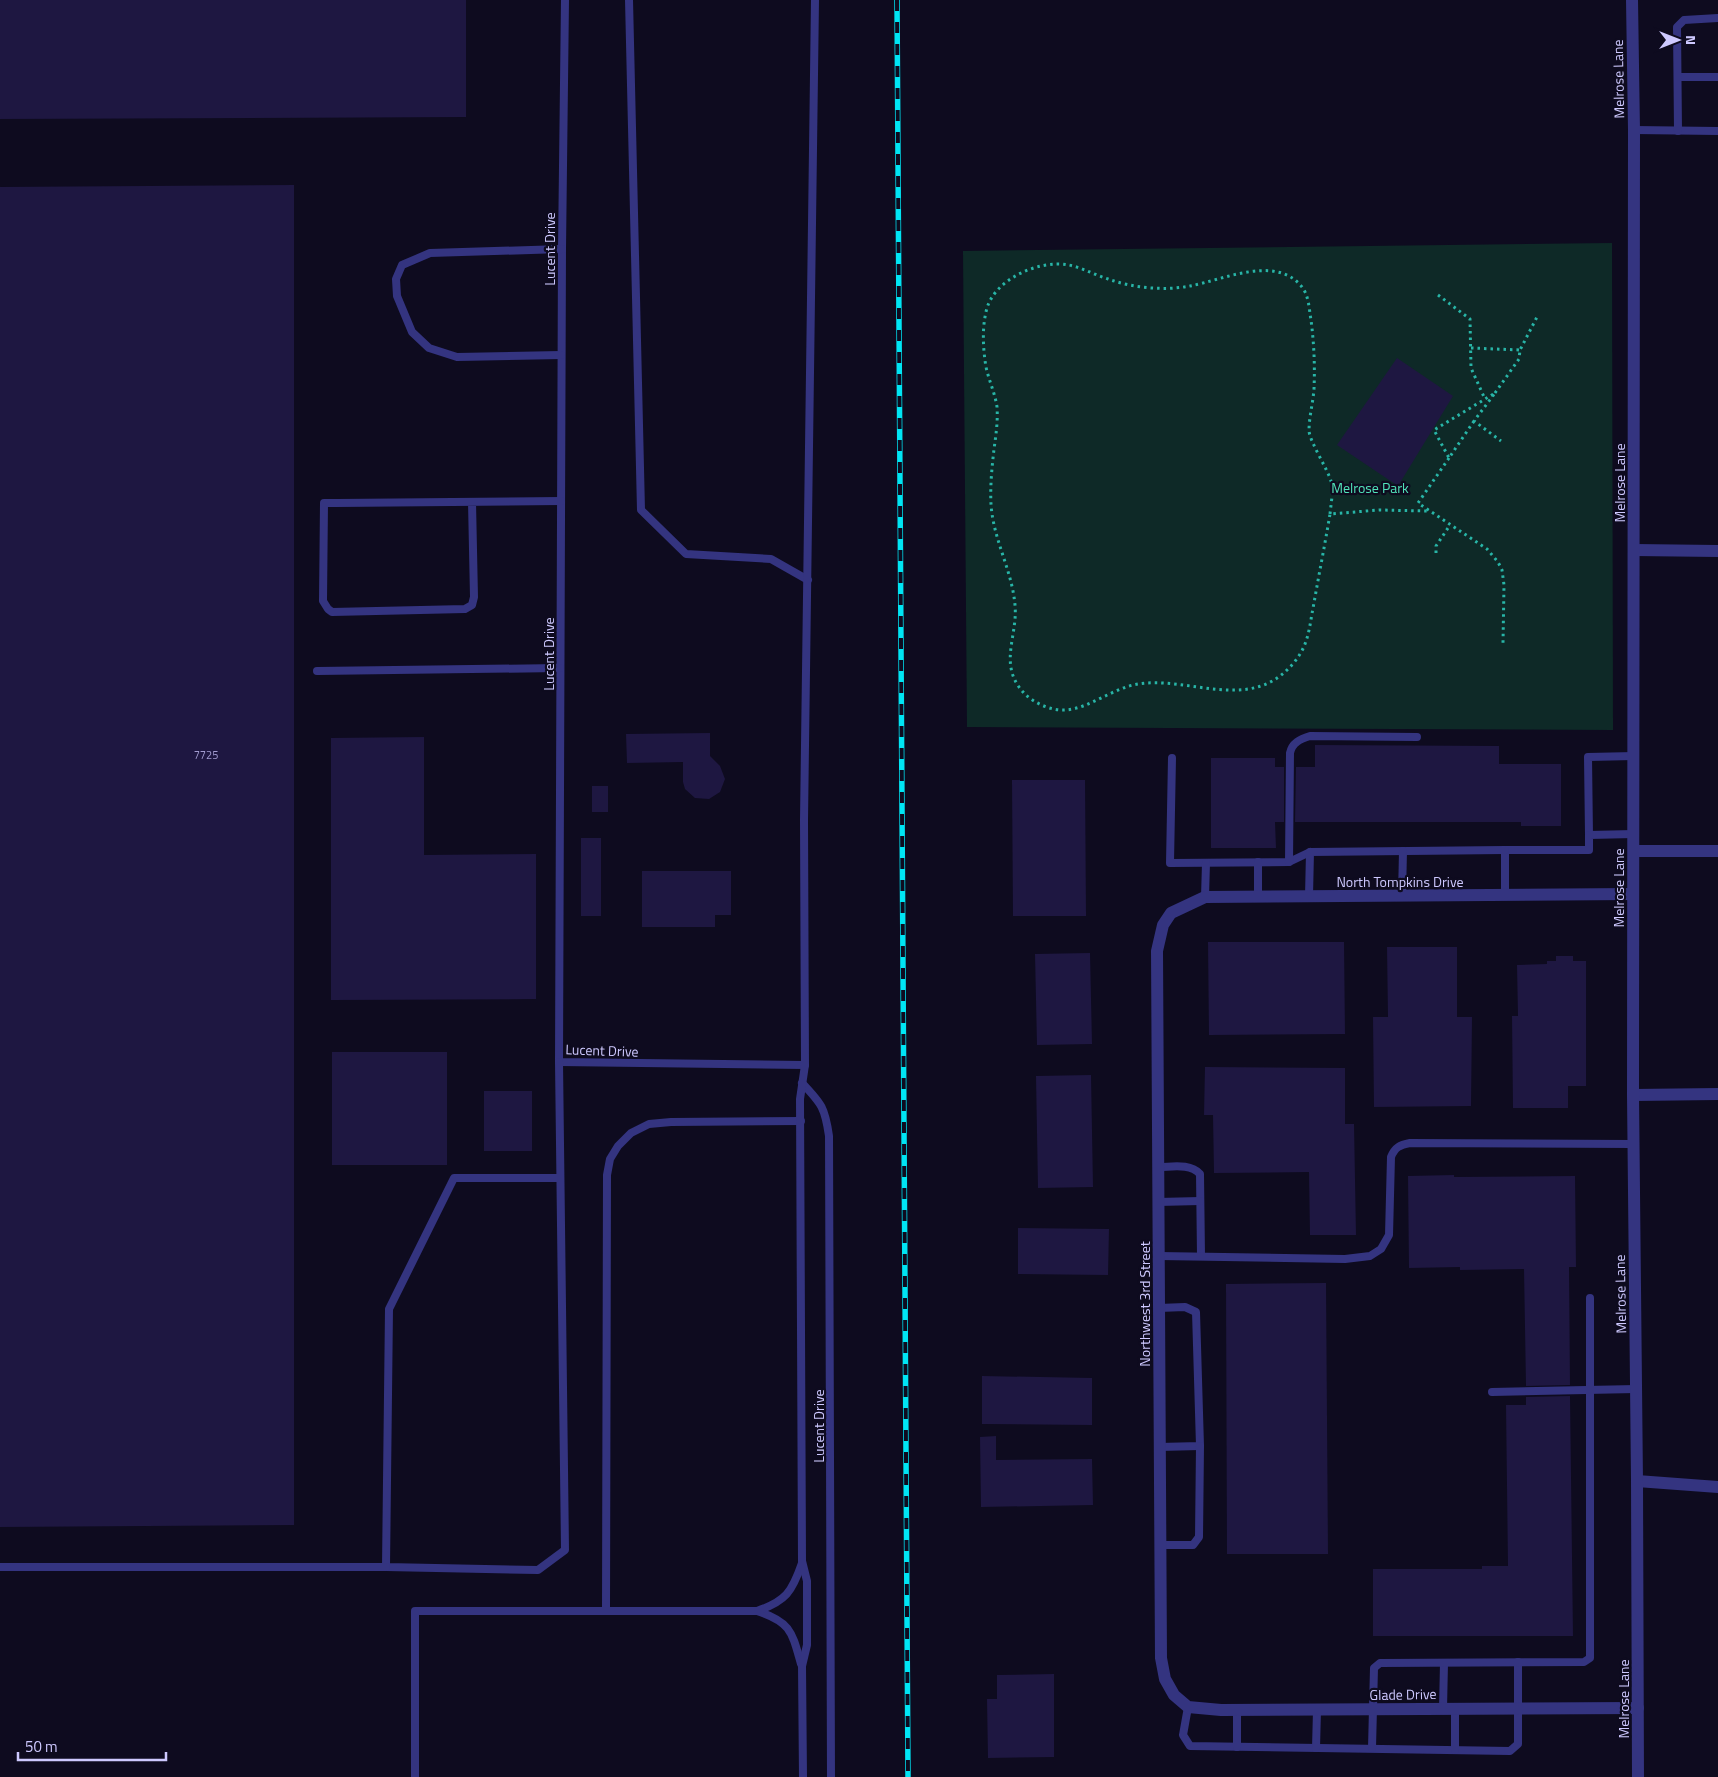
<svg xmlns="http://www.w3.org/2000/svg" width="1718" height="1777" viewBox="0 0 1718 1777" font-family="'Titillium Web',sans-serif">
  <rect width="100%" height="100%" fill="#0e0b1f"/>
  <path fill="#0e2927" d="M 1612,243 L 1613,730 L 967,727 L 963,251 Z"/>
  <g fill="#1e1741">
    <path d="M 0,0 L 466,0 L 466,117 L 0,119 Z"/>
    <path d="M 294,185 L 294,1525 L 0,1527 L 0,187 Z"/>
    <path d="M 1397,358 L 1453,396 L 1398,486 L 1337,445 Z"/>
    <path d="M 710,733 L 710,756 L 720,766 L 725,779 L 720,792 L 709,799 L 695,798 L 685,789 L 683,782 L 683,762 L 627,763 L 626,734 Z"/>
    <path d="M 424,737 L 424,855 L 536,854 L 536,999 L 331,1000 L 331,738 Z"/>
    <path d="M 1315,745 L 1499,746 L 1499,764 L 1561,764 L 1561,826 L 1521,826 L 1521,822 L 1295,822 L 1296,767 L 1315,767 Z"/>
    <path d="M 1211,758 L 1275,758 L 1275,767 L 1284,767 L 1284,822 L 1275,822 L 1276,848 L 1211,848 Z"/>
    <path d="M 1012,780 L 1085,780 L 1086,916 L 1013,916 Z"/>
    <rect x="592" y="786" width="16" height="26"/>
    <rect x="581" y="838" width="20" height="78"/>
    <path d="M 642,871 L 731,871 L 731,915 L 715,915 L 715,927 L 642,927 Z"/>
    <path d="M 1208,942 L 1344,942 L 1345,1034 L 1209,1035 Z"/>
    <path d="M 1387,947 L 1457,947 L 1457,1017 L 1472,1017 L 1471,1106 L 1374,1107 L 1373,1017 L 1388,1017 Z"/>
    <path d="M 1090,953 L 1092,1044 L 1037,1045 L 1035,954 Z"/>
    <path d="M 1556,956 L 1573,956 L 1573,961 L 1586,961 L 1586,1086 L 1568,1086 L 1568,1108 L 1513,1108 L 1512,1016 L 1518,1016 L 1517,965 L 1547,964 L 1547,961 L 1556,961 Z"/>
    <rect x="332" y="1052" width="115" height="113"/>
    <path d="M 1205,1067 L 1345,1068 L 1345,1124 L 1354,1124 L 1356,1235 L 1310,1235 L 1309,1172 L 1214,1173 L 1213,1115 L 1204,1115 Z"/>
    <path d="M 1091,1075 L 1093,1187 L 1038,1188 L 1036,1076 Z"/>
    <rect x="484" y="1091" width="48" height="60"/>
    <path d="M 1454,1175 L 1454,1177 L 1575,1176 L 1576,1267 L 1569,1267 L 1570,1385 L 1526,1386 L 1524,1269 L 1460,1270 L 1460,1267 L 1409,1268 L 1408,1176 Z"/>
    <path d="M 1018,1228 L 1109,1229 L 1108,1275 L 1018,1274 Z"/>
    <path d="M 1326,1283 L 1328,1554 L 1227,1554 L 1226,1284 Z"/>
    <path d="M 982,1376 L 1092,1378 L 1092,1425 L 982,1424 Z"/>
    <path d="M 1570,1396 L 1573,1636 L 1373,1636 L 1373,1569 L 1482,1569 L 1482,1566 L 1508,1566 L 1506,1405 L 1526,1405 L 1526,1397 Z"/>
    <path d="M 996,1436 L 996,1460 L 1092,1459 L 1093,1505 L 981,1507 L 980,1437 Z"/>
    <path d="M 1054,1674 L 1054,1757 L 988,1758 L 987,1699 L 997,1699 L 997,1675 Z"/>
  </g>
  <g fill="none" stroke-linecap="round" stroke-linejoin="round">
    <g stroke="#28b5a7" stroke-width="3" stroke-dasharray="2.5 4" stroke-linecap="butt">
      <path d="M 1438,295 L 1470,319 L 1471,368 L 1485,399"/>
      <path d="M 1471,348 L 1520,350"/>
      <path d="M 1495,393 L 1519,359 L 1520,350 L 1538,315"/>
      <path d="M 1474,421 L 1449,458 L 1434,430 L 1495,393 L 1474,421 L 1501,441"/>
      <path d="M 1449,458 L 1418,503 L 1487,549 L 1498,562 L 1502,570 L 1504,585 L 1503,643"/>
      <path d="M 1330,514 L 1333,488 L 1331,481 C 1327,468 1310,442 1309,431 C 1309,417 1313,403 1314,389 C 1315,366 1314,343 1311,320 C 1309,309 1309,296 1302,287 C 1276,254 1223,280 1190,286 C 1164,291 1133,288 1108,279 C 1095,275 1083,268 1069,265 C 1039,259 992,280 986,312 C 982,329 983,349 986,367 C 989,381 995,393 997,407 C 998,421 996,435 994,449 C 992,467 990,486 991,504 C 993,539 1012,570 1015,605 C 1018,636 998,664 1023,692 C 1033,703 1051,711 1066,710 C 1090,708 1113,688 1138,684 C 1189,676 1248,712 1290,667 C 1296,661 1302,652 1305,644 C 1310,631 1311,617 1314,603 C 1319,574 1325,544 1330,514 L 1379,510 L 1429,511"/>
      <path d="M 1436,553 L 1436,546 L 1450,525"/>
    </g>
    <g stroke="#343480" stroke-width="8">
      <path d="M 565,0 L 562,249 L 559,1062 L 805,1065"/>
      <path d="M 629,0 L 641,510 L 686,554 L 771,559 L 808,580"/>
      <path d="M 1678,77 L 1718,77"/>
      <path d="M 1634,130 L 1718,131"/>
      <path d="M 1678,131 L 1677,27 L 1684,20 L 1718,18"/>
      <path d="M 561,355 L 457,357 L 429,348 L 412,332 L 397,296 L 396,279 L 402,265 L 430,253 L 562,249"/>
      <path d="M 472,502 L 474,597 L 472,605 L 465,609 L 332,612 L 328,609 L 323,601 L 324,503 L 337,503 L 561,501"/>
      <path d="M 317,671 L 560,668"/>
      <path d="M 1172,758 L 1170,863 L 1289,862 L 1310,852"/>
      <path d="M 1589,835 L 1588,757 L 1634,756"/>
      <path d="M 1289,862 L 1290,753 C 1292,743 1300,739 1310,736 L 1417,737"/>
      <path d="M 1505,895 L 1505,850 L 1589,850 L 1589,835 L 1634,834"/>
      <path d="M 1309,896 L 1310,852 L 1505,850"/>
      <path d="M 1402,896 L 1403,851"/>
      <path d="M 1205,897 L 1206,863"/>
      <path d="M 1258,897 L 1258,862"/>
      <path d="M 559,1062 L 565,1550 L 538,1570 L 386,1567 L 389,1309 L 454,1178 L 560,1178"/>
      <path d="M 802,1083 C 822,1104 825,1108 829,1136 L 831,1777"/>
      <path d="M 1159,1167 C 1172,1167 1190,1163 1200,1174 L 1201,1256"/>
      <path d="M 1158,1202 L 1200,1201"/>
      <path d="M 1159,1256 L 1345,1259 L 1370,1256 L 1381,1249 L 1389,1235 L 1391,1157 C 1395,1147 1400,1145 1410,1143 L 1633,1144"/>
      <path d="M 1159,1308 L 1185,1307 L 1196,1312 L 1200,1446 L 1159,1447"/>
      <path d="M 1492,1392 L 1636,1389"/>
      <path d="M 1160,1545 L 1193,1545 L 1199,1537 L 1200,1446"/>
      <path d="M 0,1567 L 386,1567"/>
      <path d="M 606,1611 L 607,1175 L 610,1159 L 618,1146 L 631,1133 L 649,1124 L 671,1122 L 801,1121"/>
      <path d="M 757,1611 C 791,1622 792,1632 801,1664"/>
      <path d="M 1188,1707 L 1183,1735 L 1190,1746 L 1510,1751 L 1518,1744 L 1518,1662"/>
      <path d="M 1455,1708 L 1455,1750"/>
      <path d="M 1443,1709 L 1444,1663"/>
      <path d="M 1237,1747 L 1237,1710"/>
      <path d="M 1316,1748 L 1317,1710"/>
      <path d="M 1372,1748 L 1374,1668 L 1380,1663 L 1584,1662 L 1590,1658 L 1590,1298"/>
      <path d="M 415,1777 L 415,1611 L 757,1611 C 786,1601 792,1592 802,1563"/>
      <path d="M 803,1777 L 802,1666 L 807,1645 L 807,1581 L 802,1561 L 800,1099 L 805,1065 L 804,820 L 815,0"/>
    </g>
    <g stroke="#343480" stroke-width="12">
      <path d="M 1634,550 L 1718,551"/>
      <path d="M 1634,851 L 1718,851"/>
      <path d="M 1633,894 L 1205,897 L 1171,913 L 1163,925 L 1157,951 L 1161,1658 L 1165,1679 L 1174,1695 L 1188,1707 L 1221,1710 L 1638,1708"/>
      <path d="M 1633,1095 L 1718,1094"/>
      <path d="M 1637,1481 L 1718,1487"/>
    </g>
    <path stroke="#343480" stroke-width="12" d="M 1632,0 L 1634,130 L 1633,1095 L 1637,1481 L 1638,1777"/>
    <defs>
      <path id="rail" d="M 897,0 L 908,1777"/>
    </defs>
    <use href="#rail" stroke="#00e5f4" stroke-width="5.5"/>
    <use href="#rail" stroke="#0e0b1f" stroke-width="4" stroke-dasharray="11" stroke-linecap="butt"/>
  </g>
  <g text-anchor="middle" dominant-baseline="central" stroke-width="4.5" stroke-linejoin="round" paint-order="stroke">
    <g font-size="11" fill="#a29cd0">
      <text x="206" y="755">7725</text>
    </g>
    <g font-size="14" fill="#cec9ff" stroke="#0e0b1f">
      <text transform="translate(1618 79) rotate(-91)">Melrose Lane</text>
      <text transform="translate(549 249) rotate(-90)">Lucent Drive</text>
      <text transform="translate(1619 483) rotate(-90)">Melrose Lane</text>
      <text transform="translate(548 654) rotate(-90)">Lucent Drive</text>
      <text x="1400" y="881">North Tompkins Drive</text>
      <text transform="translate(1618 888) rotate(-90)">Melrose Lane</text>
      <text transform="translate(602 1050) rotate(2)">Lucent Drive</text>
      <text transform="translate(1620 1294) rotate(-91)">Melrose Lane</text>
      <text transform="translate(1144 1304) rotate(-90)">Northwest 3rd Street</text>
      <text transform="translate(818 1426) rotate(-90)">Lucent Drive</text>
      <text transform="translate(1403 1694) rotate(-1)">Glade Drive</text>
      <text transform="translate(1623 1699) rotate(-90)">Melrose Lane</text>
    </g>
    <g font-size="14" fill="#51e4ba" stroke="#0e0b1f">
      <text x="1370" y="487">Melrose Park</text>
    </g>
  </g>
  <g transform="translate(1678 40) rotate(90)" stroke="#0e0b1f" stroke-width="4" paint-order="stroke">
  <path d="M0-4L9 19L0 12L-9 19Z" fill="#cec9ff"/>
  <text y="-8" font-size="14" font-weight="bold" text-anchor="middle" fill="#cec9ff">N</text>
  </g>
  <path d="M18 1752v8h148v-8" fill="none" stroke="#cec9ff" stroke-width="2.5"/>
  <text x="25" y="1752" font-size="15" fill="#cec9ff" stroke="#0e0b1f" stroke-width="4" paint-order="stroke">50 m</text>
</svg>
